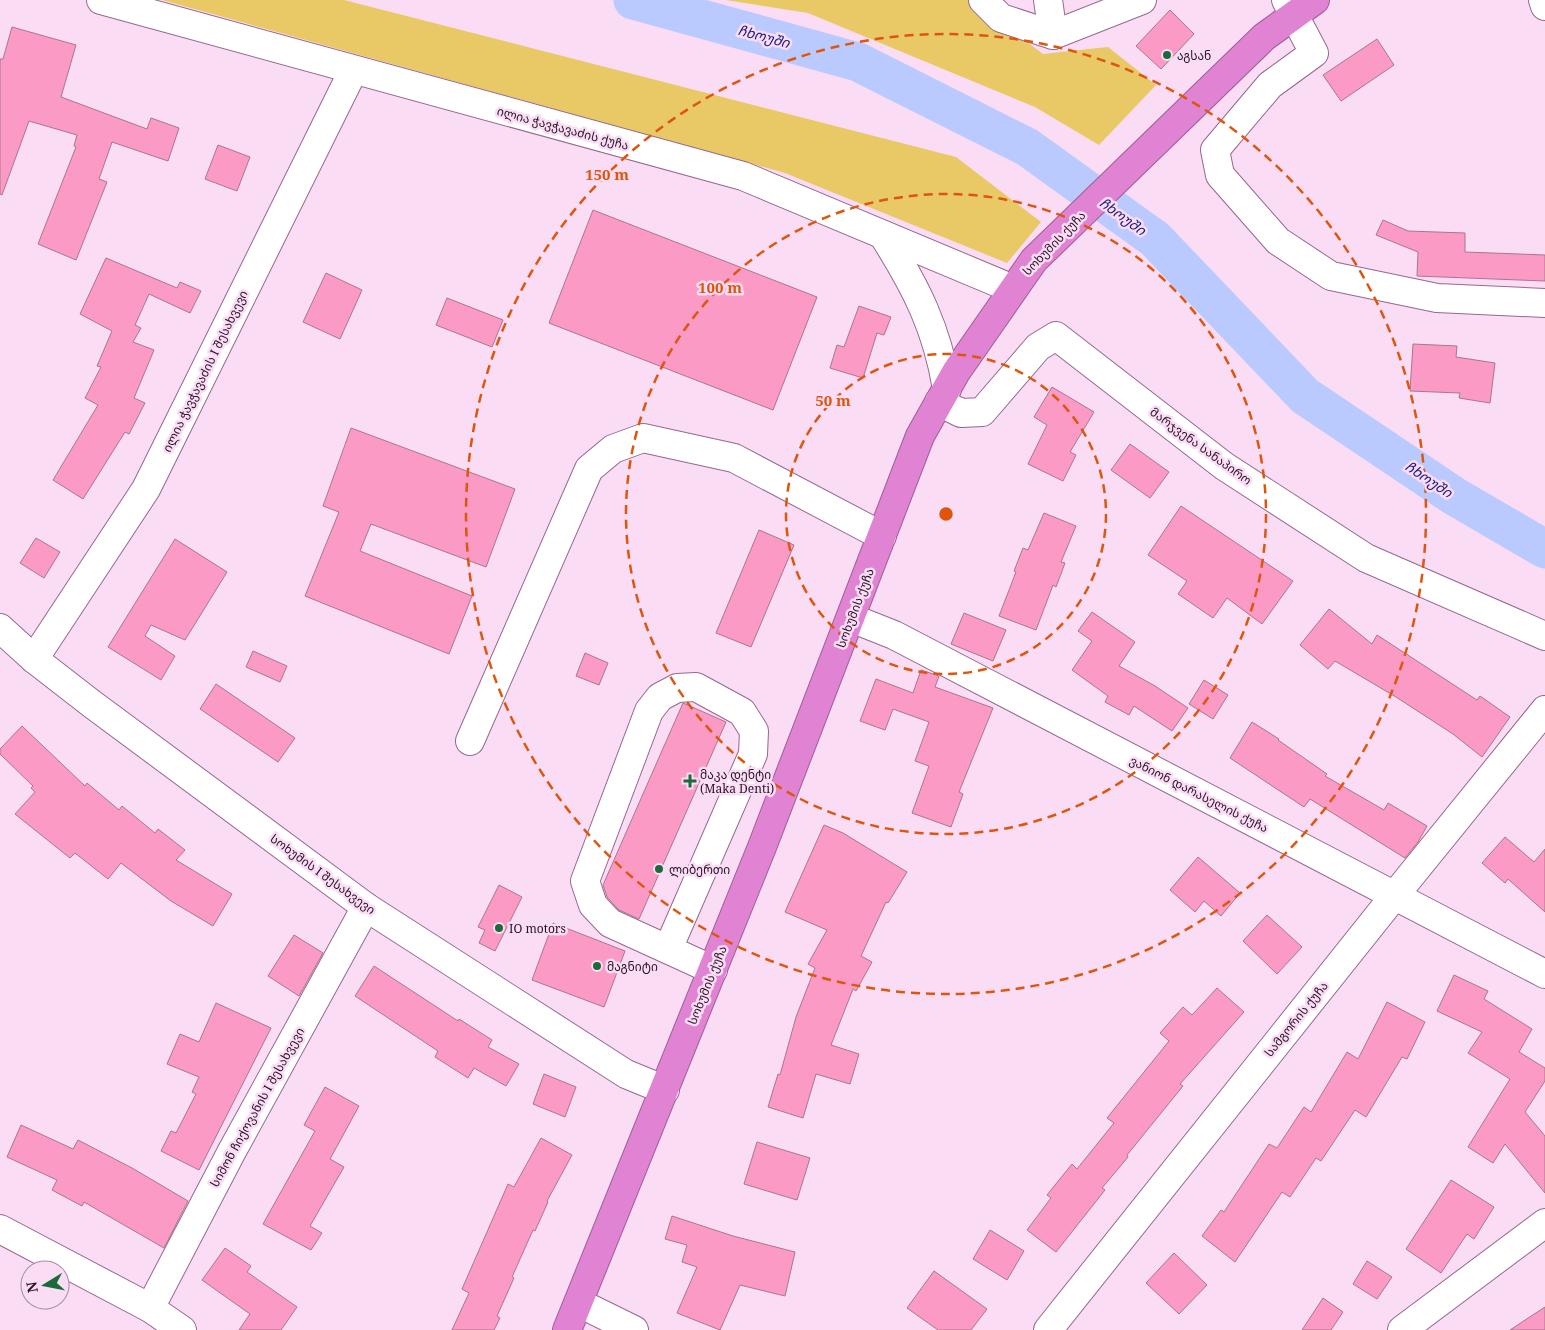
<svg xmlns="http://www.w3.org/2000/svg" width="1545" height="1330" viewBox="0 0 1545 1330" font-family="'Noto Serif','Noto Sans Georgian',serif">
  <rect width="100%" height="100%" fill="#fadcf4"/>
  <g fill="#e8c965">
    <path d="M 162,0 L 344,0 L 956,157 L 1041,222 L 1007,263 L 785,173 Z"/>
    <path d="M 726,0 L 971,0 L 1043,54 L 1108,47 L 1156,85 L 1099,145 L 1035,107 L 808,13 Z"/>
  </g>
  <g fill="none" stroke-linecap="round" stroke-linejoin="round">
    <path stroke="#bbcafe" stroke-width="39" d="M 633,0 L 858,62 L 1027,147 L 1155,239 L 1305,396 L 1454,496 L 1545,549"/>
  </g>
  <g fill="#fb9bc5" stroke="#ac758c">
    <path d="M 1170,10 L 1194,34 L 1161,69 L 1136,46 Z"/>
    <path d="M 12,27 L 76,45 L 61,97 L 147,129 L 151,118 L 179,128 L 168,161 L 112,142 L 99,179 L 107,182 L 76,260 L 38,244 L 76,147 L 74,146 L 77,135 L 29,121 L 2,195 L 0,194 L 0,59 L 3,59 Z"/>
    <path d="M 1377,39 L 1394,65 L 1341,101 L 1323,75 Z"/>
    <path d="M 218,145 L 250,157 L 237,191 L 205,179 Z"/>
    <path d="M 593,210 L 817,297 L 773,410 L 549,323 Z"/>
    <path d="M 1383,220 L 1408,231 L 1465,233 L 1465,252 L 1545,255 L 1545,281 L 1417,276 L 1418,252 L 1376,235 Z"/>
    <path d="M 106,258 L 177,288 L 180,282 L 201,291 L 190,313 L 149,294 L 135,325 L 141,328 L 133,342 L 154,350 L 134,398 L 145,403 L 129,434 L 125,432 L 83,499 L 53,480 L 98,405 L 85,398 L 101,367 L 97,366 L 112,331 L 80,314 Z"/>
    <path d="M 326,273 L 362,290 L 340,339 L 303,322 Z"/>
    <path d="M 447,298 L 503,320 L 492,347 L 436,325 Z"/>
    <path d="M 859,306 L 891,317 L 884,335 L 877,333 L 863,378 L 830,368 L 837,345 L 844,347 Z"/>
    <path d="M 1413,344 L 1457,346 L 1456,357 L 1495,363 L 1490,403 L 1459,398 L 1460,393 L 1410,391 Z"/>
    <path d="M 1052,387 L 1094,412 L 1070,452 L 1076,455 L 1063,481 L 1028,464 L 1047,425 L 1034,417 Z"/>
    <path d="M 351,428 L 515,489 L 486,567 L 371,524 L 360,551 L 472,596 L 449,654 L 305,596 L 339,512 L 323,506 Z"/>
    <path d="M 1130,444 L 1169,472 L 1150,498 L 1111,470 Z"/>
    <path d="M 1181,506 L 1293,581 L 1262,624 L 1227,598 L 1213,618 L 1178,594 L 1187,581 L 1148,555 Z"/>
    <path d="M 1044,513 L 1076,526 L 1061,562 L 1065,563 L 1056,587 L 1053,585 L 1036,630 L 999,616 L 1016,572 L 1014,571 L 1023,548 L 1028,550 Z"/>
    <path d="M 759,530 L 794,545 L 751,647 L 716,633 Z"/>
    <path d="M 36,538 L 60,552 L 44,578 L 20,563 Z"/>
    <path d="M 175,539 L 227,572 L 185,640 L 151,625 L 145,636 L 175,656 L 161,680 L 108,647 Z"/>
    <path d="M 1329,609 L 1372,644 L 1377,635 L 1477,700 L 1480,696 L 1510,717 L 1482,757 L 1453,734 L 1396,697 L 1335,661 L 1328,669 L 1300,645 Z"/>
    <path d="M 1092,612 L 1135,642 L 1119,666 L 1155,686 L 1188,708 L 1172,731 L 1134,706 L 1129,715 L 1105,702 L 1108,696 L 1072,670 L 1092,641 L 1078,631 Z"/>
    <path d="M 964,613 L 1006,630 L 993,661 L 951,644 Z"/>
    <path d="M 253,651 L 287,666 L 280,682 L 246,667 Z"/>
    <path d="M 585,653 L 608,663 L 599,685 L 576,676 Z"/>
    <path d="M 921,670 L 939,676 L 935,687 L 993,708 L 959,792 L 963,794 L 951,827 L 912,813 L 929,766 L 915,761 L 929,722 L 893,709 L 885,730 L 860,721 L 876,679 L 913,693 Z"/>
    <path d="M 1204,680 L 1228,695 L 1213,719 L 1189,704 Z"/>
    <path d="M 216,684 L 295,738 L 278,762 L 200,709 Z"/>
    <path d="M 683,703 L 726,722 L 639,919 L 619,910 L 607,897 L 603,885 Z"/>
    <path d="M 1252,722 L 1279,739 L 1278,740 L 1327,774 L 1325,776 L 1384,810 L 1388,803 L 1427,826 L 1418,842 L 1405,858 L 1310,799 L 1304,807 L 1230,758 Z"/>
    <path d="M 22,726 L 85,786 L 87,783 L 119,810 L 122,806 L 155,833 L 158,829 L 185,850 L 176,860 L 232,894 L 213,926 L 171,901 L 121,863 L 108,879 L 75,853 L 70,858 L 15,814 L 35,792 L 31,788 L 33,786 L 0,754 L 0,749 Z"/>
    <path d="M 824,825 L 843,833 L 907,872 L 888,903 L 886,902 L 861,956 L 872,962 L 856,991 L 853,989 L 831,1045 L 859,1054 L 850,1084 L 816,1074 L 803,1118 L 768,1107 L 778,1074 L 780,1075 L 796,1017 L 815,968 L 808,964 L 827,930 L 785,912 Z"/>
    <path d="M 1505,837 L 1534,862 L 1545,849 L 1545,912 L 1508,879 L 1505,883 L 1482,863 Z"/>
    <path d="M 1198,857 L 1240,893 L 1221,916 L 1204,901 L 1195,912 L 1170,890 Z"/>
    <path d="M 499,885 L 522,897 L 495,951 L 479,943 L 485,930 L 478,927 Z"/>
    <path d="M 1267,915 L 1302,947 L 1277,974 L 1243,941 Z"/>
    <path d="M 553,923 L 625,951 L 604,1007 L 532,980 Z"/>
    <path d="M 294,935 L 323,953 L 299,996 L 268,976 Z"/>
    <path d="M 374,966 L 458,1021 L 459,1019 L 492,1040 L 488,1047 L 519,1064 L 506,1086 L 474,1068 L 468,1078 L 435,1057 L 438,1051 L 355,996 Z"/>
    <path d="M 1454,975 L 1488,991 L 1484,999 L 1532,1029 L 1519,1052 L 1545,1068 L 1545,1081 L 1525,1112 L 1545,1136 L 1545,1193 L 1505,1144 L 1493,1163 L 1468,1147 L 1510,1079 L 1468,1053 L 1482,1032 L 1437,1011 Z"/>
    <path d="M 1217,988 L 1244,1012 L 1180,1084 L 1183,1086 L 1127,1155 L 1128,1157 L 1102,1188 L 1105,1190 L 1056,1252 L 1027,1230 L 1051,1198 L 1047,1195 L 1072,1164 L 1077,1169 L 1114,1123 L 1107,1118 L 1169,1041 L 1160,1033 L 1183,1007 L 1192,1015 Z"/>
    <path d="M 1387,1002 L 1425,1022 L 1407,1059 L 1402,1057 L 1366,1117 L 1355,1110 L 1321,1161 L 1316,1158 L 1290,1197 L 1282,1192 L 1235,1262 L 1202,1236 L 1221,1210 L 1224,1212 L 1269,1144 L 1277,1148 L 1304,1107 L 1311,1112 L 1347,1052 L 1358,1059 Z"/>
    <path d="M 216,1003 L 271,1028 L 199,1170 L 161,1151 L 171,1131 L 176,1133 L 196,1094 L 192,1092 L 199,1077 L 167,1064 L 180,1034 L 199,1042 Z"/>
    <path d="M 544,1074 L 576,1087 L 565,1117 L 533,1104 Z"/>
    <path d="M 325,1087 L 359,1106 L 330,1159 L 344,1167 L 310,1226 L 322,1233 L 311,1250 L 263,1224 L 315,1131 L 304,1125 Z"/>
    <path d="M 21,1125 L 73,1149 L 78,1140 L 132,1168 L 188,1201 L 164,1248 L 84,1202 L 82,1206 L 52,1190 L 57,1180 L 7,1157 Z"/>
    <path d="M 541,1138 L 572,1155 L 547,1201 L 548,1202 L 535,1231 L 533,1230 L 512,1277 L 514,1278 L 497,1316 L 500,1318 L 494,1330 L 452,1330 L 469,1293 L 462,1289 L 508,1184 L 514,1187 Z"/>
    <path d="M 757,1142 L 810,1158 L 797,1200 L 744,1184 Z"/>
    <path d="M 1451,1180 L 1494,1207 L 1474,1239 L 1467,1234 L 1441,1273 L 1406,1249 Z"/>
    <path d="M 672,1216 L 733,1236 L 795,1252 L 785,1296 L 740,1285 L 720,1330 L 677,1313 L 697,1267 L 682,1262 L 687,1245 L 665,1239 Z"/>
    <path d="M 990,1230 L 1024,1251 L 1007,1280 L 973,1259 Z"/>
    <path d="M 225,1248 L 251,1266 L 247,1272 L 297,1307 L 281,1330 L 239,1330 L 250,1314 L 202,1280 Z"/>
    <path d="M 1174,1253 L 1207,1285 L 1179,1314 L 1146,1283 Z"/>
    <path d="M 1367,1261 L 1392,1277 L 1377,1299 L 1353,1284 Z"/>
    <path d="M 934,1271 L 987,1309 L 971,1330 L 938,1330 L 907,1308 Z"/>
    <path d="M 1323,1298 L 1343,1312 L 1331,1330 L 1302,1330 Z"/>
    <path d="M 1545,1307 L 1545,1330 L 1510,1330 Z"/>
  </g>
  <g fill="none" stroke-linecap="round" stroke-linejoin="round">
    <defs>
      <g id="minor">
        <path d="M 101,0 L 743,176 L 1013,289"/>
        <path d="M 983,0 L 1001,18 L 1053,35 L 1142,0"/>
        <path d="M 1048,0 L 1053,35"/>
        <path d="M 1286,0 L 1314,53 L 1270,85 L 1215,150 L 1220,175 L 1278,241 L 1331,276 L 1437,298 L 1545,303"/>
        <path d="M 1543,0 L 1545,6"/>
        <path d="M 883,235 C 916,287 937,328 947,389"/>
        <path d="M 939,402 L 961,413 L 982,412 L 1038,347 L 1056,336 L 1224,466 L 1366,558 L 1545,636"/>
        <path d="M 851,618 L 894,635 L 1545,974"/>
        <path d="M 0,628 L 34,659 L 92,704 L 366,907 L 626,1074 L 665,1090"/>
        <path d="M 34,659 L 146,489 L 353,71"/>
        <path d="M 470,741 L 589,469 L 613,449 L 643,438 L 734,458 L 882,536"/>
        <path d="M 668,949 L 753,754 L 754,731 L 742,712 L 696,687 L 677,688 L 660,697 L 649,711 L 585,881 L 593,905 L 610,923 L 713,970"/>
        <path d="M 0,1229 L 150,1308 L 182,1330"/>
        <path d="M 579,1303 L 634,1330"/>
        <path d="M 150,1308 L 232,1151 L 366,907"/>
        <path d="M 1048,1330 L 1395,895 L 1545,710"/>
        <path d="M 1402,1330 L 1545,1223"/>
      </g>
      <path id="highway" d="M 567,1330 L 762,847 L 920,436 L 956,372 L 1034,260 L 1264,37 L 1315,0"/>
    </defs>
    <use href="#minor" stroke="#95698e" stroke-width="30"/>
    <use href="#highway" stroke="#a05c95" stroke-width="30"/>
    <use href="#minor" stroke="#fff" stroke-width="28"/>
    <use href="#highway" stroke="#e183d3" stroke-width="28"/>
  </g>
  <g fill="none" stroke="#de560d" stroke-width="2.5" stroke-dasharray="9 6">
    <circle cx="946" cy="514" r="160"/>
    <circle cx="946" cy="514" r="320"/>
    <circle cx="946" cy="514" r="480"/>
  </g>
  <g fill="#1a6a3a" stroke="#fadcf4" stroke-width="2">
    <circle cx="1167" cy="55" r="5"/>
    <path d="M687.5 773.5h5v5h5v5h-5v5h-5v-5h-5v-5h5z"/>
    <circle cx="659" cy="869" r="5"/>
    <circle cx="499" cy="928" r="5"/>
    <circle cx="597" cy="966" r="5"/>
  </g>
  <g text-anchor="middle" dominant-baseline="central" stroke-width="5" stroke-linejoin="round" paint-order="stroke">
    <g font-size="12" fill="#261423" stroke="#fadcf4" text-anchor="start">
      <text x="1177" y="55">აგსან</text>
      <text x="700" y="774">მაკა დენტი<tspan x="700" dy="14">(Maka Denti)</tspan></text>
      <text x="669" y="869">ლიბერთი</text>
      <text x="509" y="928">IO motors</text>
      <text x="607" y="966">მაგნიტი</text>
    </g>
    <g font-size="12" fill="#261423" stroke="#fadcf4">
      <text transform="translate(563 128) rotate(15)">ილია ჭავჭავაძის ქუჩა</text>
      <text transform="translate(1054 243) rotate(-46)">სოხუმის ქუჩა</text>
      <text transform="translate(205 371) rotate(-64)">ილია ჭავჭავაძის I შესახვევი</text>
      <text transform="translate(1201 446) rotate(36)">მარჯვენა სანაპირო</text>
      <text transform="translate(855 608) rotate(-69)">სოხუმის ქუჩა</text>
      <text transform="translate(1199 794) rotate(27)">ვანიონ დარასელის ქუჩა</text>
      <text transform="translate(323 874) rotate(36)">სოხუმის I შესახვევი</text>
      <text transform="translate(707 985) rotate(-68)">სოხუმის ქუჩა</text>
      <text transform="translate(1296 1019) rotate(-51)">სამგორის ქუჩა</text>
      <text transform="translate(257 1107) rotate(-61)">სიმონ ჩიქოვანის I შესახვევი</text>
    </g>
    <g font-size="14" font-style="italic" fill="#1b1a7a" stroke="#fadcf4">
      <text transform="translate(764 36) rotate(15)">ჩხოუში</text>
      <text transform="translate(1123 216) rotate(36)">ჩხოუში</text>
      <text transform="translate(1429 479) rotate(34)">ჩხოუში</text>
    </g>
  </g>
  <circle cx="946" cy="514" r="8" fill="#de560d" stroke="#fadcf4" stroke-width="2.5"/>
  <g font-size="15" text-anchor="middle" font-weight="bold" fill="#de560d" stroke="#fadcf4" stroke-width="5" stroke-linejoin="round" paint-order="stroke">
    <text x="607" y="180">150 m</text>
    <text x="720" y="293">100 m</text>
    <text x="833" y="406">50 m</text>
  </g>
  <g transform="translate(45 1285) rotate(260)"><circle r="24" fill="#fadcf4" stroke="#a58ca0"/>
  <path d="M0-4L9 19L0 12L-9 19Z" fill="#1a6a3a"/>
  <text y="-8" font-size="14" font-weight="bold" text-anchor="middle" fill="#261423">N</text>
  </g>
</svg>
